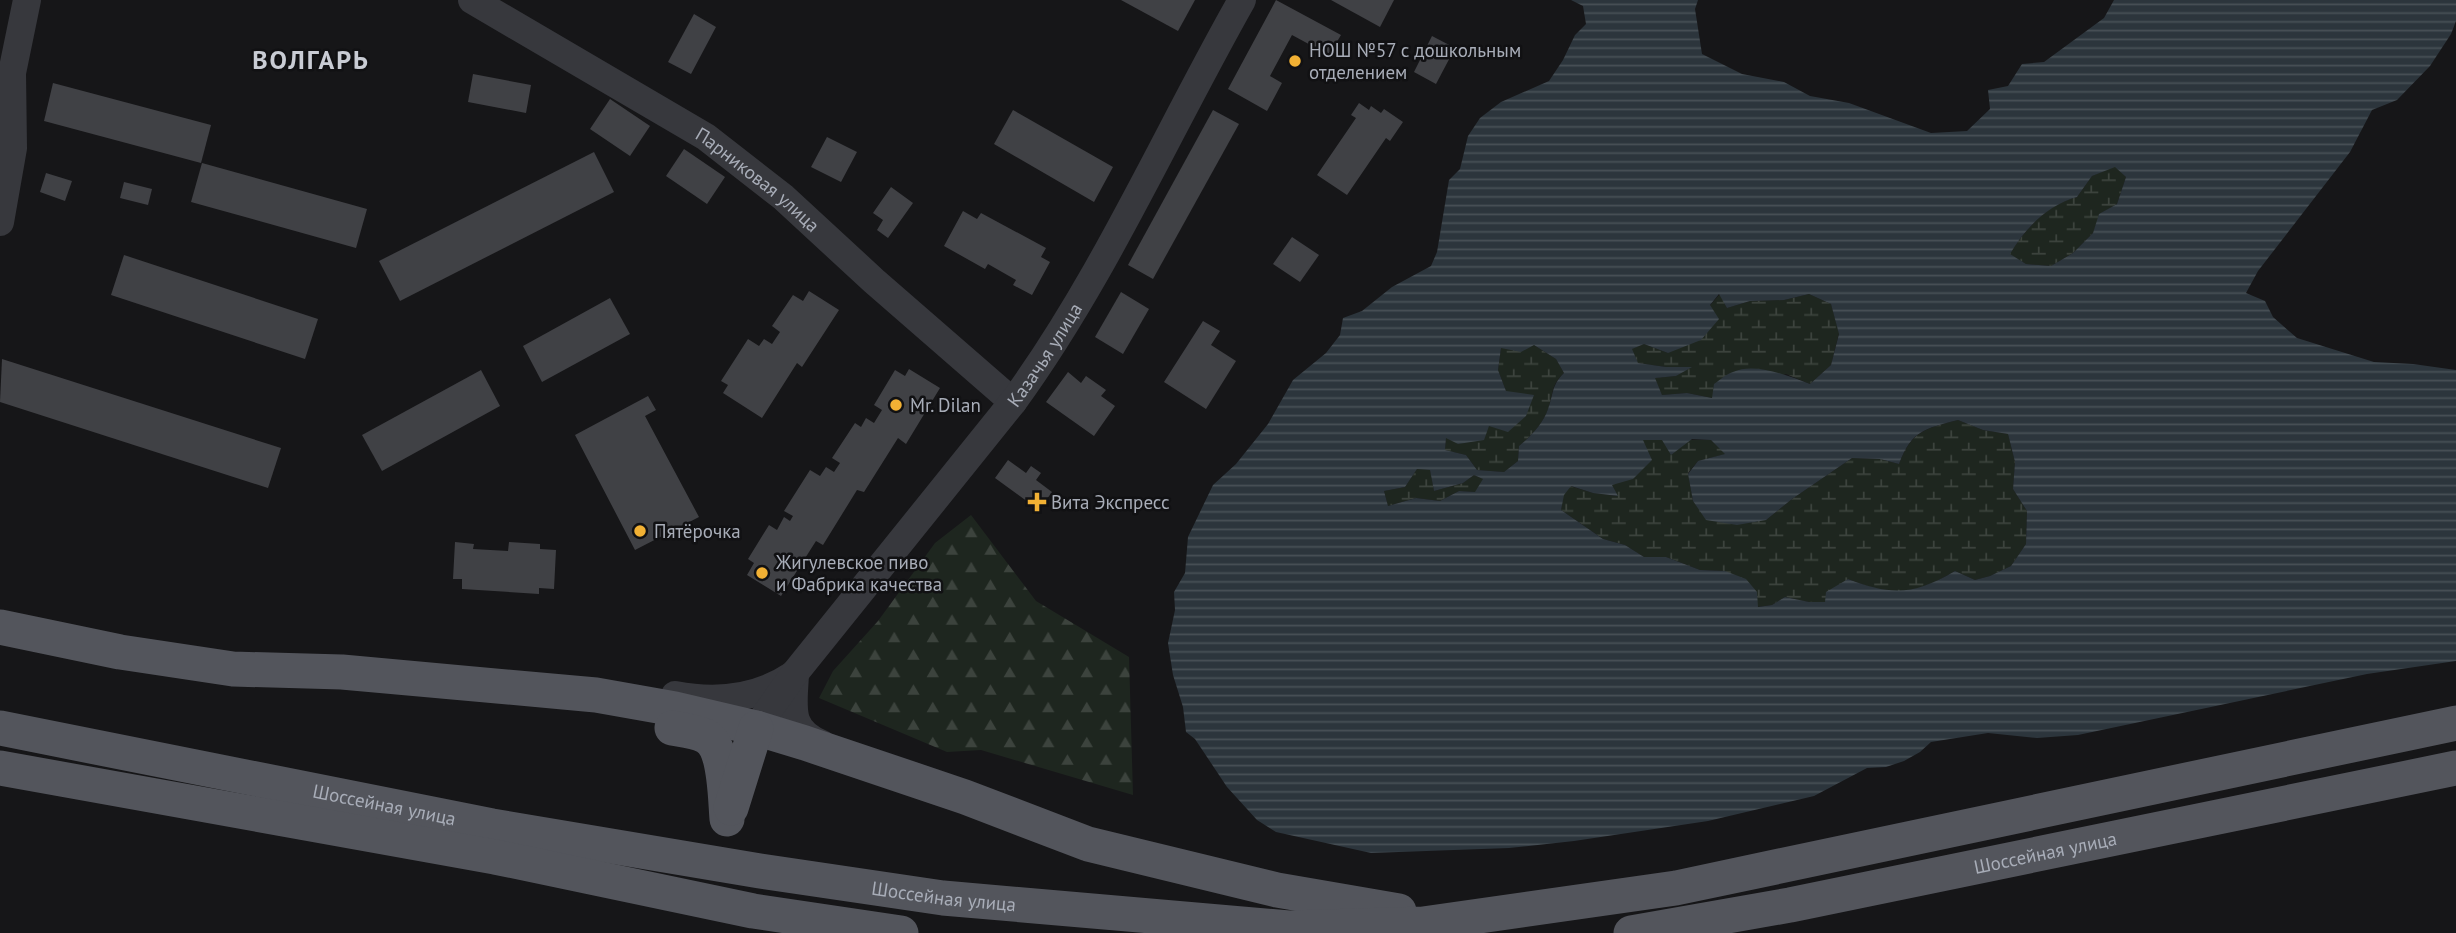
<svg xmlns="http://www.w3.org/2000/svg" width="2456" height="933" viewBox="0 0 2456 933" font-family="'PT Sans',sans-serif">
  <defs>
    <pattern id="forest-firs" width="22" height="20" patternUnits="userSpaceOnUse" patternTransform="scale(1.75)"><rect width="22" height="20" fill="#1e261f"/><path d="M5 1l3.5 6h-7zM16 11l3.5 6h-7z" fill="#3c433d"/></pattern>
    <pattern id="wetland-marsh" width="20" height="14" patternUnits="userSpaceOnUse" patternTransform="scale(1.75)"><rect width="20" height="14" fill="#1e261f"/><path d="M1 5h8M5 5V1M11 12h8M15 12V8" fill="none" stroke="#3c433d"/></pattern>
    <pattern id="water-rules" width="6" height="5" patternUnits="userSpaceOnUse" patternTransform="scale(1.75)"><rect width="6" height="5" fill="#2c353c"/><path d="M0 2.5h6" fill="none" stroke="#485056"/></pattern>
  </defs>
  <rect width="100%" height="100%" fill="#161618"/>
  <path fill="url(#forest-firs)" d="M 971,515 L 1036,601 L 1129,657 L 1133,795 L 981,750 L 947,752 L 819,698 L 833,671 L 878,621 L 935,543 Z"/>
  <g fill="url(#wetland-marsh)">
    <path d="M 2115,166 L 2126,177 L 2117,204 L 2100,214 L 2093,233 L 2073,253 L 2051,266 L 2026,264 L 2009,254 C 2027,228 2046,205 2077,197 L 2092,176 Z"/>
    <path d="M 1720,294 L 1727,308 L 1750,301 L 1784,300 L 1809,294 L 1831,304 L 1839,333 L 1831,365 L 1810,384 L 1786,374 L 1712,398 L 1687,393 L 1662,395 L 1654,378 L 1676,376 L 1690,367 L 1666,367 L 1638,363 L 1631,349 L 1644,344 L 1668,353 Z"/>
    <path d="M 1534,345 L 1556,359 L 1564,373 C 1550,386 1554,393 1548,409 C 1543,424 1531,436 1519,446 L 1518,461 L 1504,472 L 1477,470 L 1466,455 L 1445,450 L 1446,438 L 1489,426 L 1506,391 L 1498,370 L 1501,348 Z"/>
    <path d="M 1958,420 L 1983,430 L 2008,434 L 2015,462 L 2013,489 L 2027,511 L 2026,544 L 2011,566 L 1990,576 L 1975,580 L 1955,571 C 1913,596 1893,597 1848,579 L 1825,602 L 1809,602 L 1785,597 L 1772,605 L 1757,607 L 1725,571 L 1700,570 L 1666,557 L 1644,557 L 1625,545 L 1603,539 L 1561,510 L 1563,495 L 1570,486 L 1593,493 L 1617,496 L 1612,485 L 1643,439 L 1711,440 L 1726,454 L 1698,461 L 1688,473 L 1693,501 L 1707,520 L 1766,520 L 1792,499 L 1852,458 L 1880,459 L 1899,464 C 1912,430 1925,429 1958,420 Z"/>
    <path d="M 1417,469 L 1430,469 L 1434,491 L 1463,483 L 1474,475 L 1484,479 L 1476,492 L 1459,491 L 1440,501 L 1416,498 L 1388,506 L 1384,491 L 1405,487 Z"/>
  </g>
  <path fill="url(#water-rules)" fill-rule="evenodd" d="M 1571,0 L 1698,0 L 1695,9 L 1702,54 L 1742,74 L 1784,82 L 1810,96 L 1849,103 L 1931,133 L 1967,131 L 1990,109 L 1988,90 L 2008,86 L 2022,64 L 2044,62 L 2104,18 L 2114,0 L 2456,0 L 2456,21 L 2451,34 L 2430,66 L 2397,100 L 2372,110 L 2350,152 L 2258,271 L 2246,293 L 2265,301 L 2273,317 L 2297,338 L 2374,362 L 2413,364 L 2456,370 L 2456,661 L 2367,674 L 2078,735 L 2037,738 L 1988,733 L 1931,742 L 1920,752 L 1904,761 L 1886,767 L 1867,768 L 1814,796 L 1708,821 L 1574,841 L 1509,848 L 1371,853 L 1276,832 L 1257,820 L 1227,787 L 1195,739 L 1186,732 L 1183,707 L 1173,675 L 1168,643 L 1175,610 L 1174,592 L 1185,573 L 1188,537 L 1213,485 L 1236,464 L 1268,424 L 1293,380 L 1326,353 L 1340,335 L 1343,318 L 1362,311 L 1392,287 L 1431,266 L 1437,252 L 1449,180 L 1460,169 L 1468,136 L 1480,118 L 1501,102 L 1549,81 L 1563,60 L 1575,35 L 1586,24 L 1583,6 ZM 2115,167 L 2126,177 L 2117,204 L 2099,214 L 2093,233 L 2073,253 L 2051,266 L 2026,264 L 2010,254 C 2025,228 2048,205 2077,197 L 2092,176 ZM 1719,294 L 1727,308 L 1750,301 L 1784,300 L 1809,294 L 1831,304 L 1839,334 L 1831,365 L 1810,384 C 1789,376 1755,362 1733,372 C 1726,374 1720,380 1714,384 L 1712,398 L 1687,393 L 1662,395 L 1655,378 L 1676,376 L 1692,367 L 1666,367 L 1638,363 L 1632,349 L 1644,344 L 1668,353 L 1701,340 L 1719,319 L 1710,305 ZM 1534,345 L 1556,359 L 1564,373 C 1551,386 1554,393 1548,409 C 1543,424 1531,436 1519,446 L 1518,461 L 1504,472 L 1477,470 L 1466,455 L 1445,450 L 1446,438 L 1458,444 L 1484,440 L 1489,426 L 1508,432 L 1526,416 L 1534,395 L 1506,391 L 1498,370 L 1501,348 L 1521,352 ZM 1958,420 L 1983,430 L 2008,434 L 2015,462 L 2013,489 L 2027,511 L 2026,544 L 2011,566 L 1990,576 L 1975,580 L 1955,571 C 1914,595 1892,596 1848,579 L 1826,592 L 1825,602 L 1809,602 L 1785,597 L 1772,605 L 1758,607 L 1757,592 L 1746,579 L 1725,571 L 1700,570 L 1666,557 L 1644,557 L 1625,545 L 1603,539 L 1561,510 L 1564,495 L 1571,486 L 1593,493 L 1618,496 L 1612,485 L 1633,479 L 1652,460 L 1643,440 L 1662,440 L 1671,455 L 1692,439 L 1711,440 L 1725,454 L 1698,461 L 1688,474 L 1693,501 L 1706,520 L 1737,525 L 1766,520 L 1792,499 L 1852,458 L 1880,459 L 1899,464 C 1912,430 1924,429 1958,420 ZM 1417,469 L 1430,470 L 1434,491 L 1463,483 L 1474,475 L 1483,479 L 1475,492 L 1459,491 L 1440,501 L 1416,498 L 1388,506 L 1384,491 L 1405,487 Z"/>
  <g fill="#404145">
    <path d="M 1121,0 L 1195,0 L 1178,31 Z"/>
    <path d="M 1276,0 L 1341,35 L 1329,55 L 1292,35 L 1270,76 L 1282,83 L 1267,111 L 1228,89 Z"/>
    <path d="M 1331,0 L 1394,0 L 1380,27 Z"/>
    <path d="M 694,14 L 716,27 L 691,74 L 668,62 Z"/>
    <path d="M 1432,36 L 1455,48 L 1436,84 L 1414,72 Z"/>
    <path d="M 473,74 L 531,85 L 526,113 L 468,102 Z"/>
    <path d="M 53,83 L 211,125 L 201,163 L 44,121 Z"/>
    <path d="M 610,99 L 650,126 L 630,156 L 590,129 Z"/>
    <path d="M 1359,103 L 1369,110 L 1371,106 L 1381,113 L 1384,109 L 1403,122 L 1390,141 L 1386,138 L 1347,195 L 1317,175 L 1356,118 L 1351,115 Z"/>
    <path d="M 1013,110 L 1113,167 L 1094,202 L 994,144 Z"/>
    <path d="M 1213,110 L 1239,124 L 1153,279 L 1128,265 Z"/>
    <path d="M 827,137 L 857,152 L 841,182 L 811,167 Z"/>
    <path d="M 684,149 L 725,177 L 707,204 L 666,176 Z"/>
    <path d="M 594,152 L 614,192 L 400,301 L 379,261 Z"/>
    <path d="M 202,163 L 367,209 L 356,248 L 191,202 Z"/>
    <path d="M 46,173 L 72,181 L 65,201 L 40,192 Z"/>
    <path d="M 124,182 L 152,189 L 148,205 L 120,198 Z"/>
    <path d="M 891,187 L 913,203 L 888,238 L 877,230 L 883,220 L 873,213 Z"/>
    <path d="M 963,211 L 977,219 L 981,213 L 1046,248 L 1041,257 L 1050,262 L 1032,295 L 1013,285 L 1016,280 L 988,264 L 985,269 L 944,246 Z"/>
    <path d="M 1292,237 L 1319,255 L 1300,282 L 1273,264 Z"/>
    <path d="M 124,255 L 318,319 L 305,359 L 111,295 Z"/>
    <path d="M 809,291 L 839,310 L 802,367 L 797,363 L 762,418 L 723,393 L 728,385 L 721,381 L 748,339 L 759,346 L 764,339 L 772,344 L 780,332 L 772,326 L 793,295 L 803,301 Z"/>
    <path d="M 1121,292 L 1149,309 L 1123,354 L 1095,337 Z"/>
    <path d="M 610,298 L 630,334 L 542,382 L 523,346 Z"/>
    <path d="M 1203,321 L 1220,331 L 1211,345 L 1236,361 L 1206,409 L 1164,382 Z"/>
    <path d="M 2,359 L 281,448 L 268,488 L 0,402 Z"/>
    <path d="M 909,369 L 940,388 L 906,444 L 898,438 L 864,492 L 857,490 L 823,545 L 816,541 L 781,596 L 747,575 L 754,563 L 748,559 L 769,525 L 777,530 L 784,517 L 790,521 L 793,516 L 784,511 L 810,470 L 820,476 L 826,467 L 834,472 L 840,463 L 832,458 L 855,423 L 861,427 L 866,418 L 874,423 L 882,410 L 874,405 L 895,370 L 905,376 Z"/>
    <path d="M 481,370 L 500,406 L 382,471 L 362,435 Z"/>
    <path d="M 1068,372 L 1081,383 L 1086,376 L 1106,390 L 1101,396 L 1115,406 L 1094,436 L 1046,402 Z"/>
    <path d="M 648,396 L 656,410 L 645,416 L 699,517 L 635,550 L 575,435 Z"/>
    <path d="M 1008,460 L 1026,473 L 1031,466 L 1041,473 L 1036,480 L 1052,492 L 1039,510 L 995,478 Z"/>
    <path d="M 455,542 L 474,544 L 473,549 L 508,551 L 509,542 L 540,544 L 540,549 L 556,550 L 554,589 L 539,588 L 539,594 L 462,589 L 462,579 L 453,579 Z"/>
  </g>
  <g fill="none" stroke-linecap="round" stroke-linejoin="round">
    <g stroke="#37383d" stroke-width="28">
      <path id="s1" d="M 472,0 L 706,137 L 783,197 L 874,281 L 1013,402"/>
      <path d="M 0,222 L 13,148 L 12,73 L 27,0"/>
      <path d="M 795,673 C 794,705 786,730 822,744"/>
      <path d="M 675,695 C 717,703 757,699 793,675"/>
      <path id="s2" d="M 756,728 L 795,673 L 1013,402 C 1104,277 1166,134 1242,0"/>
    </g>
    <g stroke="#53555c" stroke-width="35">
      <path d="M 0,627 L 120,652 L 233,669 L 342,672 L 596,695 L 675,709 L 756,728 L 805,743 L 965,797 L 1088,844 L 1277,890 L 1399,911"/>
      <path id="s3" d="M 0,728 L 492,826 L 760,871 L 943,898 L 1289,928 L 1423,924 L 1676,888 L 2456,723"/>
      <path d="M 672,728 C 683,730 695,731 705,736 C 726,747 725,797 727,819"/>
      <path d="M 0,768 L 495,857 L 753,911 L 901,933"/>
      <path d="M 731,808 L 756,728"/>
      <path id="s4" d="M 1631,933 L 1790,905 L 2456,768"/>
    </g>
  </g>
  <g fill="#f2b134" stroke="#111113" stroke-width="2.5">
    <circle cx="1295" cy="61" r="7"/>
    <circle cx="896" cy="405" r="7"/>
    <path d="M1033.5 491.5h7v7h7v7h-7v7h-7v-7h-7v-7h7z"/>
    <circle cx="640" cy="531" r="7"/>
    <circle cx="762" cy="573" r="7"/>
  </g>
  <g text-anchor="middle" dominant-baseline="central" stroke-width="5" stroke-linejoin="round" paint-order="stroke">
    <g font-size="19" fill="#a8adb8" stroke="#111113" text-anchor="start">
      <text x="1309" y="50">НОШ №57 с дошкольным<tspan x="1309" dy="22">отделением</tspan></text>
      <text x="910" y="405">Mr. Dilan</text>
      <text x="1051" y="502">Вита Экспресс</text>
      <text x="654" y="531">Пятёрочка</text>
      <text x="776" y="562">Жигулевское пиво<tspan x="776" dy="22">и Фабрика качества</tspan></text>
    </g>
    <g font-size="19" fill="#a8adb8" stroke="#111113">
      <text stroke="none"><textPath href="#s1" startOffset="338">Парниковая улица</textPath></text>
      <text stroke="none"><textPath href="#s2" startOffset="472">Казачья улица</textPath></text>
      <text stroke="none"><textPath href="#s3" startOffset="392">Шоссейная улица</textPath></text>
      <text stroke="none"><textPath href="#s4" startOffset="422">Шоссейная улица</textPath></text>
      <text stroke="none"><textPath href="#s3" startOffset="959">Шоссейная улица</textPath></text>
    </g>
    <g font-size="26" font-weight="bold" letter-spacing="2" fill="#c9ccd4" stroke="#111113">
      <text x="311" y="59">ВОЛГАРЬ</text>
    </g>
  </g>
</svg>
